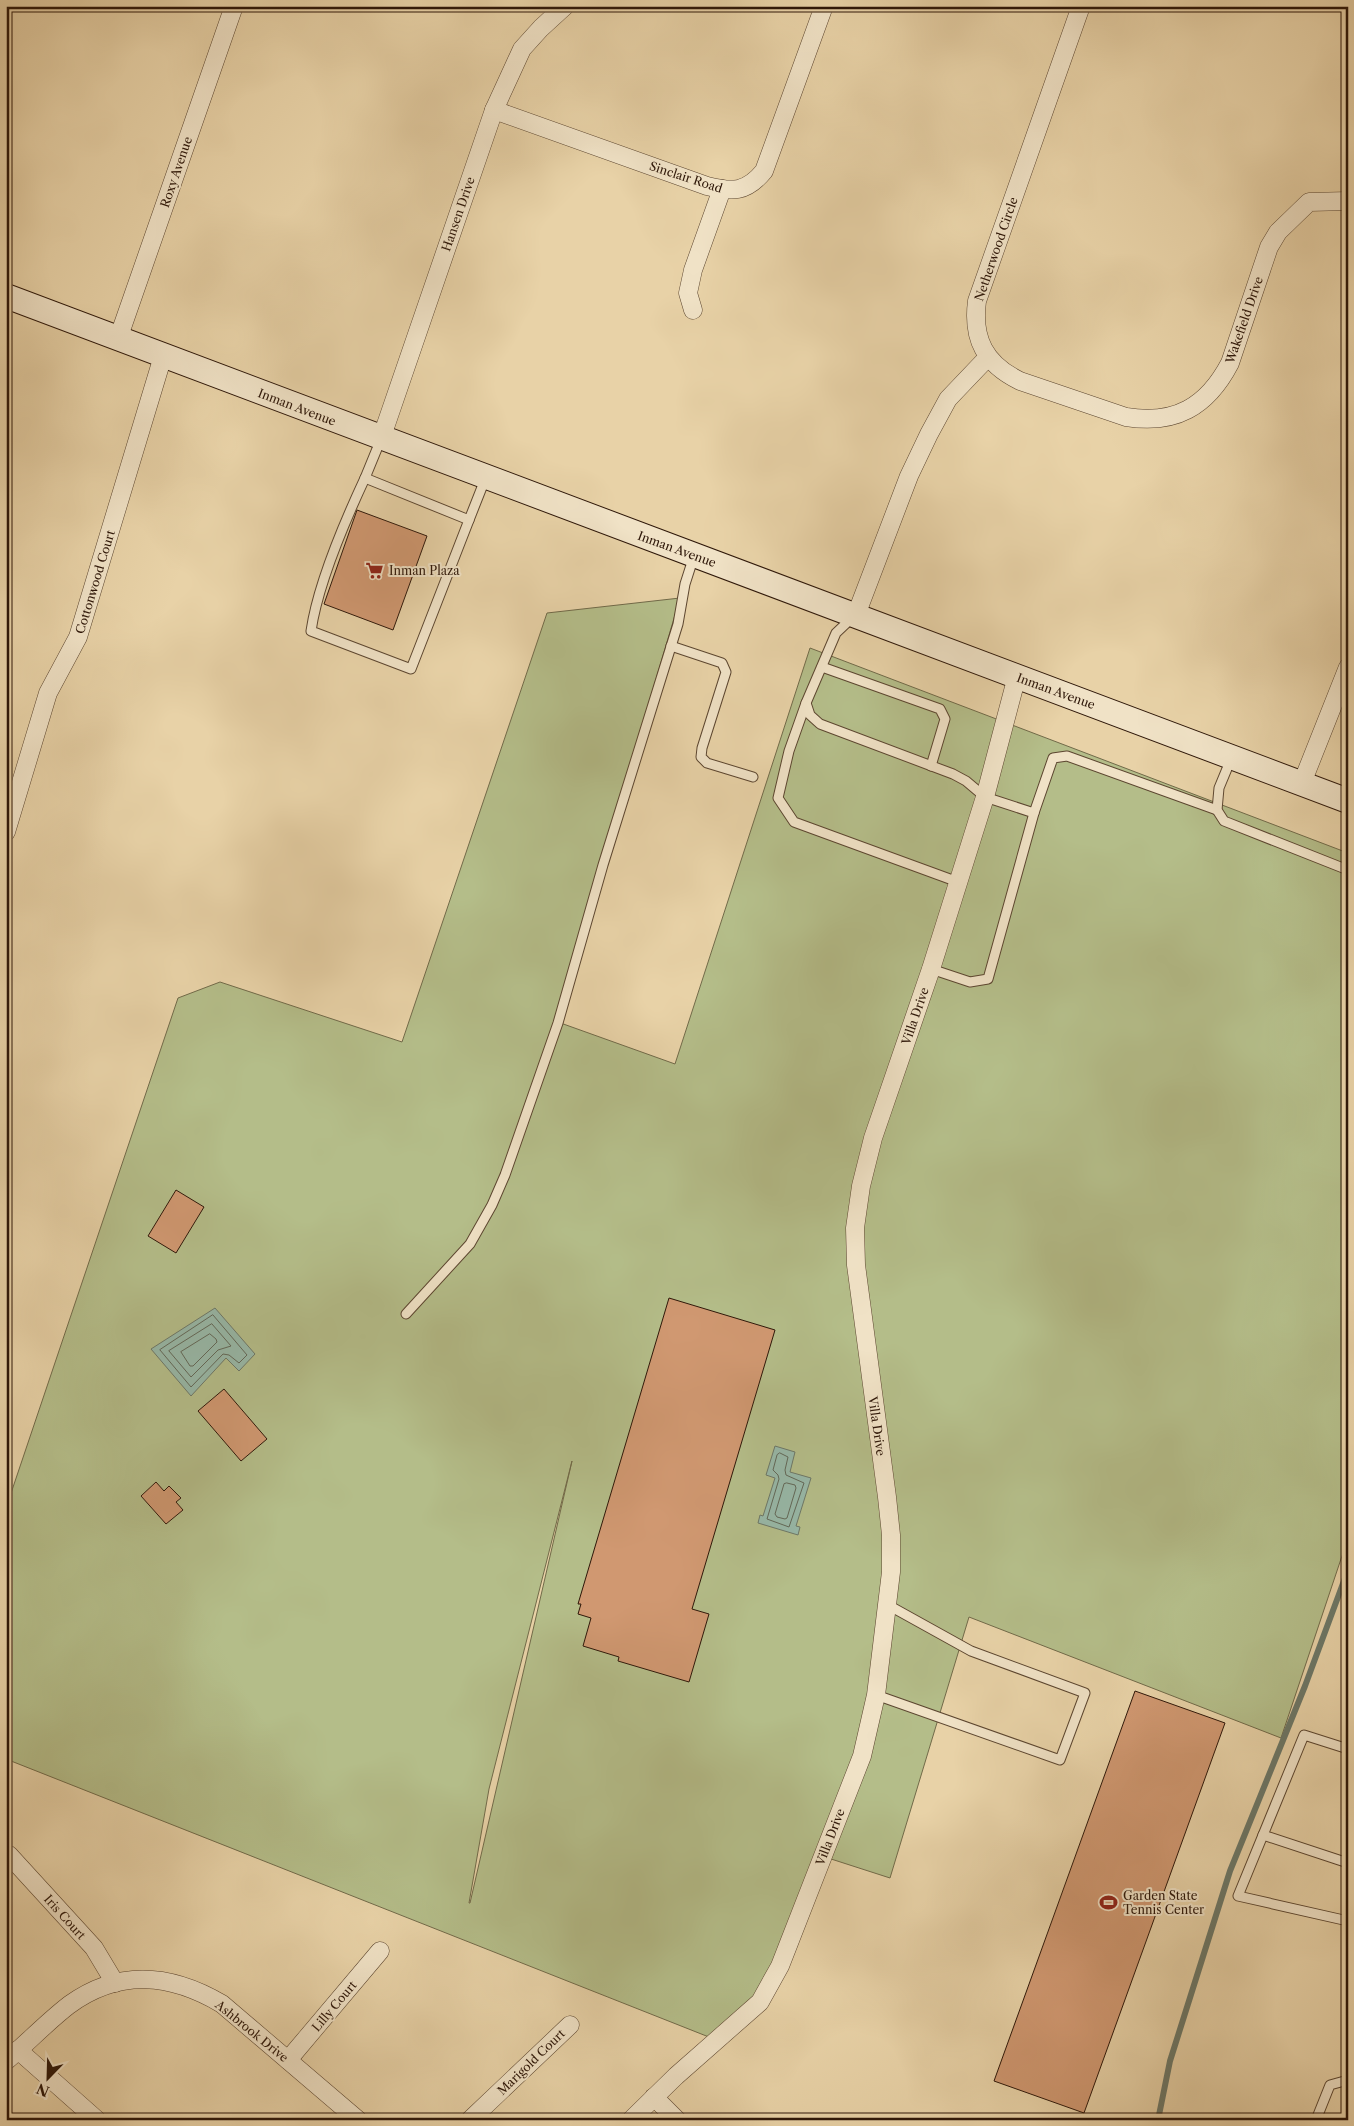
<svg xmlns="http://www.w3.org/2000/svg" width="1354" height="2126" viewBox="0 0 1354 2126" font-family="'Libre Caslon Text',serif">
  <rect width="100%" height="100%" fill="#e8d2a7"/>
  <filter id="stains"><feTurbulence type="fractalNoise" baseFrequency=".004" numOctaves="4"/><feColorMatrix values="0 0 0 0 .2 0 0 0 0 .09 0 0 0 0 .02 0 0 0 .5 -.17"/></filter>
  <radialGradient id="worn" r=".72"><stop offset=".6" stop-color="#630" stop-opacity="0"/><stop offset="1" stop-color="#630" stop-opacity=".3"/></radialGradient>
  <path fill="#b4bd89" stroke="#716a49" fill-rule="evenodd" d="M 680,598 L 555,1021 L 675,1064 L 810,648 L 1348,853 L 1348,1538 L 1281,1738 L 969,1617 L 890,1878 L 828,1858 L 789,1965 L 719,2041 L 6,1759 L 6,1508 L 178,998 L 220,982 L 402,1042 L 547,613 ZM 572,1461 L 470,1903 L 469,1903 L 489,1789 Z"/>
  <g fill="#97b8a8" stroke="#6d7868">
    <path d="M 215,1308 L 255,1354 L 239,1371 L 226,1358 L 191,1396 L 151,1349 Z"/>
    <path d="M 775,1446 L 795,1452 L 790,1472 L 811,1478 L 796,1526 L 800,1527 L 798,1535 L 758,1523 L 760,1515 L 763,1516 L 775,1478 L 766,1475 Z"/>
  </g>
  <g fill="none" stroke-linecap="round" stroke-linejoin="round">
    <g stroke="#626858" stroke-width="1">
      <path d="M 213,1315 L 247,1355 L 239,1363 L 229,1355 L 223,1354 L 191,1387 L 160,1350 Z"/>
      <path d="M 212,1324 L 231,1346 L 218,1350 L 191,1377 L 169,1351 Z"/>
      <path d="M 210,1334 L 216,1339 L 217,1342 L 193,1366 L 190,1366 L 181,1352 Z"/>
      <path d="M 780,1453 L 788,1457 L 785,1470 L 786,1475 L 804,1483 L 789,1527 L 767,1519 L 779,1479 L 778,1475 L 773,1470 L 777,1455 Z"/>
      <path d="M 787,1483 L 795,1485 L 796,1488 L 787,1518 L 785,1519 L 777,1517 L 775,1514 L 784,1484 Z"/>
    </g>
    <path stroke="#6d7868" stroke-width="6" d="M 1158,2120 L 1170,2061 L 1230,1871 L 1305,1686 L 1348,1570"/>
  </g>
  <g fill="#d09871" stroke="#2e1709">
    <path d="M 357,510 L 427,536 L 393,630 L 324,604 Z"/>
    <path d="M 176,1190 L 204,1207 L 176,1253 L 148,1236 Z"/>
    <path d="M 669,1298 L 775,1330 L 692,1609 L 709,1614 L 689,1682 L 618,1661 L 619,1657 L 583,1646 L 591,1618 L 578,1614 L 581,1604 L 578,1604 Z"/>
    <path d="M 224,1389 L 267,1439 L 241,1461 L 198,1411 Z"/>
    <path d="M 156,1482 L 164,1491 L 169,1486 L 181,1498 L 176,1502 L 183,1510 L 166,1524 L 141,1496 Z"/>
    <path d="M 1135,1691 L 1225,1723 L 1084,2113 L 994,2081 Z"/>
  </g>
  <g fill="none" stroke-linecap="round" stroke-linejoin="round">
    <defs>
      <g id="lane">
        <path d="M 381,439 L 365,478 L 469,520 L 486,477"/>
        <path d="M 365,478 C 344,523 318,583 311,631 L 411,669 L 469,520"/>
        <path d="M 854,616 L 836,633 L 806,703 L 810,715 L 820,724 L 953,774 L 966,781 L 985,797 L 1034,813 L 988,979 L 970,982 L 931,969"/>
        <path d="M 671,646 L 722,663 L 726,672 L 702,748 L 701,757 L 707,763 L 753,777"/>
        <path d="M 822,667 L 940,709 L 945,719 L 931,766"/>
        <path d="M 806,703 L 789,751 L 778,798 L 794,822 L 958,882"/>
        <path d="M 1231,759 L 1219,788 L 1217,810 L 1224,821 L 1348,870"/>
        <path d="M 1034,813 L 1053,758 L 1067,756 L 1217,810"/>
        <path d="M 406,1314 L 470,1244 L 492,1205 L 505,1175 L 558,1023 L 603,865 L 678,624 L 685,584 L 694,556"/>
        <path d="M 876,1695 L 1060,1760 L 1085,1693 L 971,1651 L 888,1605"/>
        <path d="M 1348,1749 L 1304,1735 L 1238,1896 L 1348,1921"/>
        <path d="M 1263,1835 L 1348,1863"/>
        <path d="M 1316,2120 L 1330,2085 L 1348,2080"/>
      </g>
      <g id="street">
        <path d="M 1081,6 L 977,301 C 972,339 985,364 1020,381 L 1126,417 C 1175,425 1207,407 1230,363 L 1269,247 L 1278,232 L 1309,202 L 1348,201"/>
        <path d="M 494,110 L 707,186 C 732,192 746,193 764,171 L 824,6"/>
        <path d="M 693,310 L 688,293 L 693,270 L 722,189"/>
        <path d="M 118,339 L 234,6"/>
        <path d="M 381,439 L 494,110 L 522,49 L 541,28 L 565,6"/>
        <path d="M 856,615 L 909,476 L 929,434 L 948,399 L 988,357"/>
        <path d="M 1302,783 L 1348,667"/>
        <path d="M 6,832 L 48,693 L 78,637 L 163,356"/>
        <path d="M 9,1855 L 94,1948 L 115,1983"/>
        <path d="M 18,2050 L 97,2120"/>
        <path d="M 288,2060 L 380,1951"/>
        <path d="M 6,2061 C 27,2043 47,2022 69,2005 C 120,1968 171,1974 222,2004 L 358,2120"/>
        <path d="M 654,2097 L 677,2120"/>
        <path d="M 470,2120 L 570,2025"/>
        <path d="M 631,2120 L 676,2076 L 760,2002 L 780,1966 L 862,1756 L 876,1695 L 891,1572 L 891,1535 L 887,1497 L 856,1265 L 855,1228 L 861,1186 L 873,1138 L 931,969 L 985,797 L 1017,676"/>
      </g>
      <path id="secondary" d="M 6,296 L 1348,801"/>
    </defs>
    <use href="#lane" stroke="#5c4630" stroke-width="11"/>
    <use href="#street" stroke="#5c4630" stroke-width="19"/>
    <use href="#secondary" stroke="#2e1709" stroke-width="26"/>
    <use href="#lane" stroke="#f0e2c6" stroke-width="9"/>
    <use href="#street" stroke="#f0e2c6" stroke-width="18"/>
    <use href="#secondary" stroke="#f0e2c6" stroke-width="24"/>
  </g>
  <defs>
    <symbol id="supermarket-bare" viewBox="-9 -9 18 18"><path d="M-6-5.5h2.5l.6 2H6L4.5 2H-2.5L-4.4-4H-6ZM-1.5 3.2a1.3 1.3 0 1 0 .1 0ZM3 3.2a1.3 1.3 0 1 0 .1 0Z" fill="#8f2418" stroke="#f0e2c6" stroke-width="2.5" paint-order="stroke"/></symbol>
    <symbol id="stadium-bare" viewBox="-9 -9 18 18"><path d="M0-5a6.5 5 0 1 0 0 10a6.5 5 0 1 0 0-10ZM-3.5-1.8h7v3.6h-7Z" fill="#8f2418" stroke="#f0e2c6" stroke-width="2.5" paint-order="stroke"/></symbol>
  </defs>
  <g fill-rule="evenodd">
    <use href="#supermarket-bare" x="362" y="558" width="25" height="25"/>
    <use href="#stadium-bare" x="1096" y="1890" width="25" height="25"/>
  </g>
  <g text-anchor="middle" dominant-baseline="central" stroke-width="4" stroke-linejoin="round" paint-order="stroke">
    <g font-size="12" fill="#2e1709" stroke="#f0e2c6">
      <text transform="translate(176 172) rotate(-71)">Roxy Avenue</text>
      <text transform="translate(686 177) rotate(18)">Sinclair Road</text>
      <text transform="translate(458 214) rotate(-71)">Hansen Drive</text>
      <text transform="translate(996 249) rotate(-71)">Netherwood Circle</text>
      <text transform="translate(1244 320) rotate(-71)">Wakefield Drive</text>
      <text transform="translate(297 407) rotate(21)">Inman Avenue</text>
      <text transform="translate(677 549) rotate(20)">Inman Avenue</text>
      <text transform="translate(95 582) rotate(-73)">Cottonwood Court</text>
      <text transform="translate(1056 691) rotate(20)">Inman Avenue</text>
      <text transform="translate(915 1016) rotate(-71)">Villa Drive</text>
      <text transform="translate(877 1426) rotate(82)">Villa Drive</text>
      <text transform="translate(830 1837) rotate(-69)">Villa Drive</text>
      <text transform="translate(65 1917) rotate(48)">Iris Court</text>
      <text transform="translate(334 2006) rotate(-50)">Lilly Court</text>
      <text transform="translate(252 2031) rotate(39)">Ashbrook Drive</text>
      <text transform="translate(531 2062) rotate(-44)">Marigold Court</text>
    </g>
    <g font-size="12" fill="#2e1709" stroke="#f0e2c6" text-anchor="start">
      <text x="389" y="570">Inman Plaza</text>
      <text x="1123" y="1895">Garden State<tspan x="1123" dy="14">Tennis Center</tspan></text>
    </g>
  </g>
  <rect width="1354" height="2126" fill="none" stroke="#e8d2a7" stroke-width="25"/>
  <rect x="8" y="8" width="1339" height="2111" fill="none" stroke="#2e1709" stroke-width="2.5"/>
  <rect x="12" y="12" width="1329" height="2101" fill="none" stroke="#2e1709"/>
  <g transform="translate(48 2078) rotate(203)" stroke="#f0e2c6" stroke-width="4" paint-order="stroke">
  <path d="M0-4L9 19L0 12L-9 19Z" fill="#2e1709"/>
  <text y="-8" font-size="14" font-weight="bold" text-anchor="middle" fill="#2e1709">N</text>
  </g>
  <rect width="100%" height="100%" filter="url(#stains)"/>
  <rect width="100%" height="100%" fill="url(#worn)"/>
</svg>
